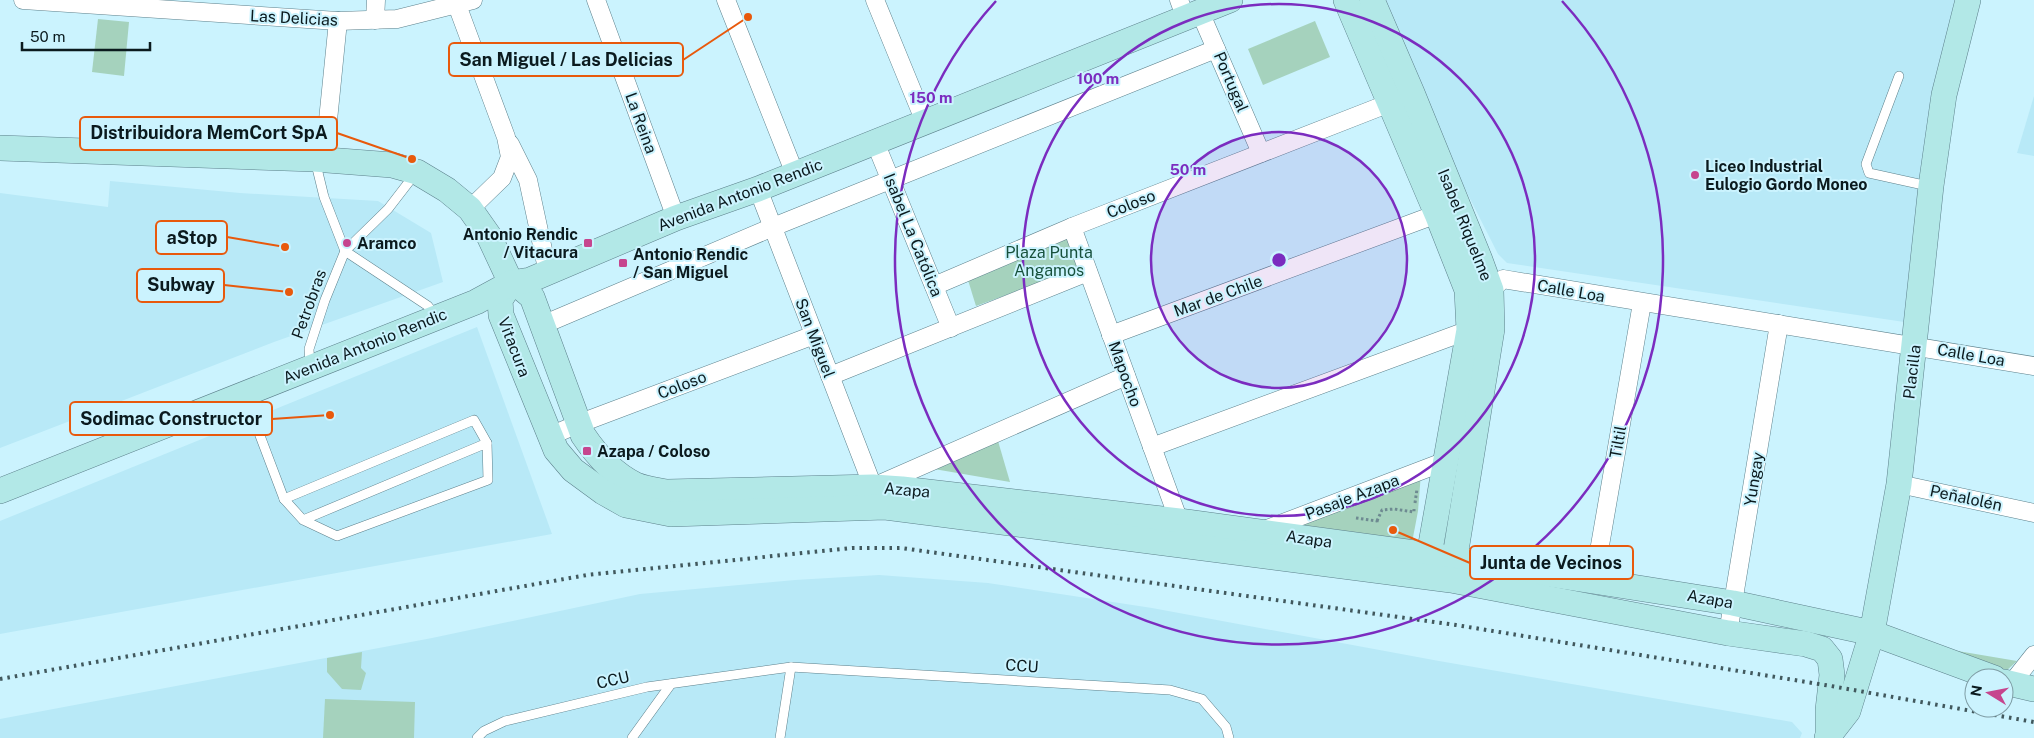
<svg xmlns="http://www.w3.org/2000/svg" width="2034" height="738" viewBox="0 0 2034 738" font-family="'Public Sans',sans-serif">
  <rect width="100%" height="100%" fill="#cbf3fe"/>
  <g fill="#b8e9f7">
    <path d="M 1382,0 L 1966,0 L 1911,323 L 1507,263 L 1498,254 L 1418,96 Z"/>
    <path d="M 2034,96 L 2034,156 L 2017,153 Z"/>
    <path d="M 110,181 L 240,193 L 378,201 L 431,233 L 443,282 L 274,342 L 0,448 L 0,193 L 108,207 Z"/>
    <path d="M 477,327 L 552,534 L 0,634 L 0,521 Z"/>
    <path d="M 879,575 L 988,583 L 1152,608 L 1439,661 L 1792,722 L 1802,733 L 1800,738 L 0,738 L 0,719 L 432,638 L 640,594 L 795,580 Z"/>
  </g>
  <g fill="#a5d2bd">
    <path d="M 98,19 L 129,22 L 124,76 L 92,72 Z"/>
    <path d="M 1315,21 L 1330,57 L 1263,85 L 1248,49 Z"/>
    <path d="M 1066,236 L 1080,268 L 976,306 L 967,277 Z"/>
    <path d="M 998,441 L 1010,482 L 934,469 Z"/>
    <path d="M 1421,473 L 1418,511 L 1411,548 L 1288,529 Z"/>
    <path d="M 1928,646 L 2017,661 L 2005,672 Z"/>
    <path d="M 362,652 L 361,668 L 366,673 L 361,690 L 342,689 L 327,672 L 327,658 Z"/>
    <path d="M 325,699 L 415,702 L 414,738 L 323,738 Z"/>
  </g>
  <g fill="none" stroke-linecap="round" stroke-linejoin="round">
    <defs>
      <g id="lane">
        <path d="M 1899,76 L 1866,164 L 1869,173 L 1928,186"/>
        <path d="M 315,160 L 324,197 L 345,251 L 428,306 L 435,315"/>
        <path d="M 310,367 L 309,349 L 325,300 L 345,251 L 388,209 L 415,174"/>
        <path d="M 245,396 L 284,499 L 303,520 L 337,536 L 488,480 L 487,443 L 303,520"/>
        <path d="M 284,499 L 474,420 L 487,443"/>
        <path d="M 477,738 L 484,731 L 505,721 L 647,687 L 791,667 L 1170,690 L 1202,699 L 1226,727 L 1229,738"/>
        <path d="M 632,738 L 671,684"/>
        <path d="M 780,738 L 791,667"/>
      </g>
      <g id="street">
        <path d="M 23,0 L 338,21 L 397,19 L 473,0"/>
        <path d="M 596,0 L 676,218"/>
        <path d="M 726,0 L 795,174"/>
        <path d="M 875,0 L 925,122"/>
        <path d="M 1179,0 L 1186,19"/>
        <path d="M 457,5 L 506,137 L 510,157 L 502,178 L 470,209"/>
        <path d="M 1200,12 L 1261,153"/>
        <path d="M 375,20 L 376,0"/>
        <path d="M 875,142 L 951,328"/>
        <path d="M 510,144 L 528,180 L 548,273"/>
        <path d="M 324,160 L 338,21"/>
        <path d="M 758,189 L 873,487 L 1126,376"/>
        <path d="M 1072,227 L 1179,521"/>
        <path d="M 934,286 L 1072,227 L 1400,99"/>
        <path d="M 1486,299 L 1491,290 L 1503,279 L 2034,366"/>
        <path d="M 543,326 L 547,323 L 773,227 L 1216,49"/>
        <path d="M 1111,335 L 1437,214"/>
        <path d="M 830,376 L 1088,272"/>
        <path d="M 550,436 L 578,424 L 814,335"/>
        <path d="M 1152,447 L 1469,330 L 1474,322"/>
        <path d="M 1899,484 L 2034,513"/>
        <path d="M 1262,531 L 1446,461"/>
        <path d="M 1594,580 L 1642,303"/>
        <path d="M 1728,633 L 1779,324"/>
        <path d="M 2011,684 L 2034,655"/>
      </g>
      <g id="secondary">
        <path d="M 1346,0 L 1437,214 L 1467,290 L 1469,330 L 1426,572"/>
        <path d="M 1372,0 L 1412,93 L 1480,260 L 1491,290 L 1492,329 L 1452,575"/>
        <path d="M 0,148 L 314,159 L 392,165 L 417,172 L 447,190 L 470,209 L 489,236 L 511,283"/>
        <path d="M 511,283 L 520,287 L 532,297 L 583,435 C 597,456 613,474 636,485 C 645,489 657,490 667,492 L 873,487 L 902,489 L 1179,521 L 1429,555 L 1733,603 L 1872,633 L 1994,678"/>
        <path d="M 511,283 L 500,300 L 501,315 L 556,450 L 573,470 L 603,492 L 626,505 L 671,514 L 885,507 L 1451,580 L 1728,633 L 1806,644 L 1822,649 L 1830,659 L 1832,675 L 1828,710 L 1828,735"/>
        <path d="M 0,491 L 476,302 L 511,283 L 530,280 L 676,218 L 758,189 L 1230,0"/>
        <path d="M 2004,682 L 2034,689"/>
        <path d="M 1827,738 L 1848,711 L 1872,633 L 1899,484 L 1931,186 L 1944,95 L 1968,0"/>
      </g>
    </defs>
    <use href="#lane" stroke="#5d818c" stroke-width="10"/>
    <use href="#street" stroke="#5d818c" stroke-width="19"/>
    <use href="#secondary" stroke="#5d818c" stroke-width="26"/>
    <g stroke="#6e8a91" stroke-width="3" stroke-dasharray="2.5 2.5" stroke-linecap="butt">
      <path d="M 1415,503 L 1417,489"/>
      <path d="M 1356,518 L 1377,521 L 1377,523"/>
      <path d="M 1377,521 L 1382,510 L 1394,509 L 1414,512 L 1414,509"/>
    </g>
    <use href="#lane" stroke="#fff" stroke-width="9"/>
    <use href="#street" stroke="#fff" stroke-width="18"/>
    <use href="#secondary" stroke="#b2e8e7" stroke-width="25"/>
    <path stroke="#41585d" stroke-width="4" stroke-dasharray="2.5 5" stroke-linecap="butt" d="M 0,679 L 587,575 L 852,548 L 901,548 L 1456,625 L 1831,686 L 2034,722"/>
  </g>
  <circle cx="1279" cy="260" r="128" fill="#7b2cbf" fill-opacity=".12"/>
  <g fill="none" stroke="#7b2cbf" stroke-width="2.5">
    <circle cx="1279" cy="260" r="128"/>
    <circle cx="1279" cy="260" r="256"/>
    <path d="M1562 1A384 384 0 1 1 996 1"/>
  </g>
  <g fill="#c6458e" stroke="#cbf3fe" stroke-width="2">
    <circle cx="1695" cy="175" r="5"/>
    <circle cx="347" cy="243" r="5"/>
    <rect x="583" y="238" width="10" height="10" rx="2.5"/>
    <rect x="618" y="258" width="10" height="10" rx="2.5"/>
    <rect x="582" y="446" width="10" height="10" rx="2.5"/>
  </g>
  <g text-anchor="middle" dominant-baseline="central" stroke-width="4" stroke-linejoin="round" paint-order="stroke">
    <g font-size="16" fill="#0b1a1e" stroke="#cbf3fe">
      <text transform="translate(294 18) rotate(3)">Las Delicias</text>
      <text transform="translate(1231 82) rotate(67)">Portugal</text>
      <text transform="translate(641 123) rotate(70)">La Reina</text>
      <text transform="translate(740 195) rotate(-21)">Avenida Antonio Rendic</text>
      <text transform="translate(1131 204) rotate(-22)">Coloso</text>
      <text transform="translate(1465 225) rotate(68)">Isabel Riquelme</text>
      <text transform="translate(913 235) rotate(68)">Isabel La Católica</text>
      <text transform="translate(1571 291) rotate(10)">Calle Loa</text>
      <text transform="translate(1218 296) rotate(-20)">Mar de Chile</text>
      <text transform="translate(309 304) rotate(-70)">Petrobras</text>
      <text transform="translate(815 338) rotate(69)">San Miguel</text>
      <text transform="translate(365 346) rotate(-22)">Avenida Antonio Rendic</text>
      <text transform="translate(514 347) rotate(69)">Vitacura</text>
      <text transform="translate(1971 355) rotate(10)">Calle Loa</text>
      <text transform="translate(1912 372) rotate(-83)">Placilla</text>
      <text transform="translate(1125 374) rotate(70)">Mapocho</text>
      <text transform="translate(682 385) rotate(-21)">Coloso</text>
      <text transform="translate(1618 442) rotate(-80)">Tiltil</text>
      <text transform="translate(1754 479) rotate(-81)">Yungay</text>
      <text transform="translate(907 490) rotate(5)">Azapa</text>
      <text transform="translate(1352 497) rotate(-21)">Pasaje Azapa</text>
      <text transform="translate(1966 498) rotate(12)">Peñalolén</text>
      <text transform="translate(1309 539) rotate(8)">Azapa</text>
      <text transform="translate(1710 599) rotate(10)">Azapa</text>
      <text transform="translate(1022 666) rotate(4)">CCU</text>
      <text transform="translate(613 680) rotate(-13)">CCU</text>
    </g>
    <g font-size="16" font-weight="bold" fill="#0b1a1e" stroke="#cbf3fe" text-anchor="start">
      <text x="1705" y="166">Liceo Industrial<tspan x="1705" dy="18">Eulogio Gordo Moneo</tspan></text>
      <text x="578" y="234" text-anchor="end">Antonio Rendic<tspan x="578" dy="18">/ Vitacura</tspan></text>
      <text x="357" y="243">Aramco</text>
      <text x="633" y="254">Antonio Rendic<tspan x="633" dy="18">/ San Miguel</tspan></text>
      <text x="597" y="451">Azapa / Coloso</text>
    </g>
    <g font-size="16" fill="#17513c" stroke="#cbf3fe">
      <text x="1049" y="252">Plaza Punta<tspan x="1049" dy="18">Angamos</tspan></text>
    </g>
  </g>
  <circle cx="1279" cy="260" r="8" fill="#7b2cbf" stroke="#cbf3fe" stroke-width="2.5"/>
  <g font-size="15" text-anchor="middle" font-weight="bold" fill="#7b2cbf" stroke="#cbf3fe" stroke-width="4" stroke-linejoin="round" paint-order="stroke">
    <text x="1098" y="84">100 m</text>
    <text x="931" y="103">150 m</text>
    <text x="1188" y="175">50 m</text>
  </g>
  <path fill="none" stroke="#e8590c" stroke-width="2" d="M748 17L683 60M412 159L337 133M285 247L227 237M289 292L224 285M330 415L272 419M1393 530L1470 563"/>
  <g fill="#e8590c" stroke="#cbf3fe" stroke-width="2">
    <circle cx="748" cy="17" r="5"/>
    <circle cx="412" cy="159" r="5"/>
    <circle cx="285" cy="247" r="5"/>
    <circle cx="289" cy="292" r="5"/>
    <circle cx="330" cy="415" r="5"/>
    <circle cx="1393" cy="530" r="5"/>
  </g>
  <g fill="#cbf3fe" stroke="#e8590c" stroke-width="2">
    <rect x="449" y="43" width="234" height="33" rx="5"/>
    <rect x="80" y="117" width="257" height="33" rx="5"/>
    <rect x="156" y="221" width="71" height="33" rx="5"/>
    <rect x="137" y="269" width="87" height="33" rx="5"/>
    <rect x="70" y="402" width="202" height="33" rx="5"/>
    <rect x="1470" y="546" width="163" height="33" rx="5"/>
  </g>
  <g font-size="18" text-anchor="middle" font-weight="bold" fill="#0b1a1e">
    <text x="566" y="66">San Miguel / Las Delicias</text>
    <text x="209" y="139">Distribuidora MemCort SpA</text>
    <text x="192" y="244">aStop</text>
    <text x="181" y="291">Subway</text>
    <text x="171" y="425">Sodimac Constructor</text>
    <text x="1551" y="569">Junta de Vecinos</text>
  </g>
  <g transform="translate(1989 693) rotate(280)"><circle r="24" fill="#cbf3fe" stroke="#7e9ca4"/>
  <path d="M0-4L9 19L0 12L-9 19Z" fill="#c6458e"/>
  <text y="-8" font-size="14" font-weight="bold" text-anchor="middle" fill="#0b1a1e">N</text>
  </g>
  <path d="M22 42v8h128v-8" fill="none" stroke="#0b1a1e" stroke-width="2.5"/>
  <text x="30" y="42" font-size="15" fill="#0b1a1e" stroke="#cbf3fe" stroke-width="4" paint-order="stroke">50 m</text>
</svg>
